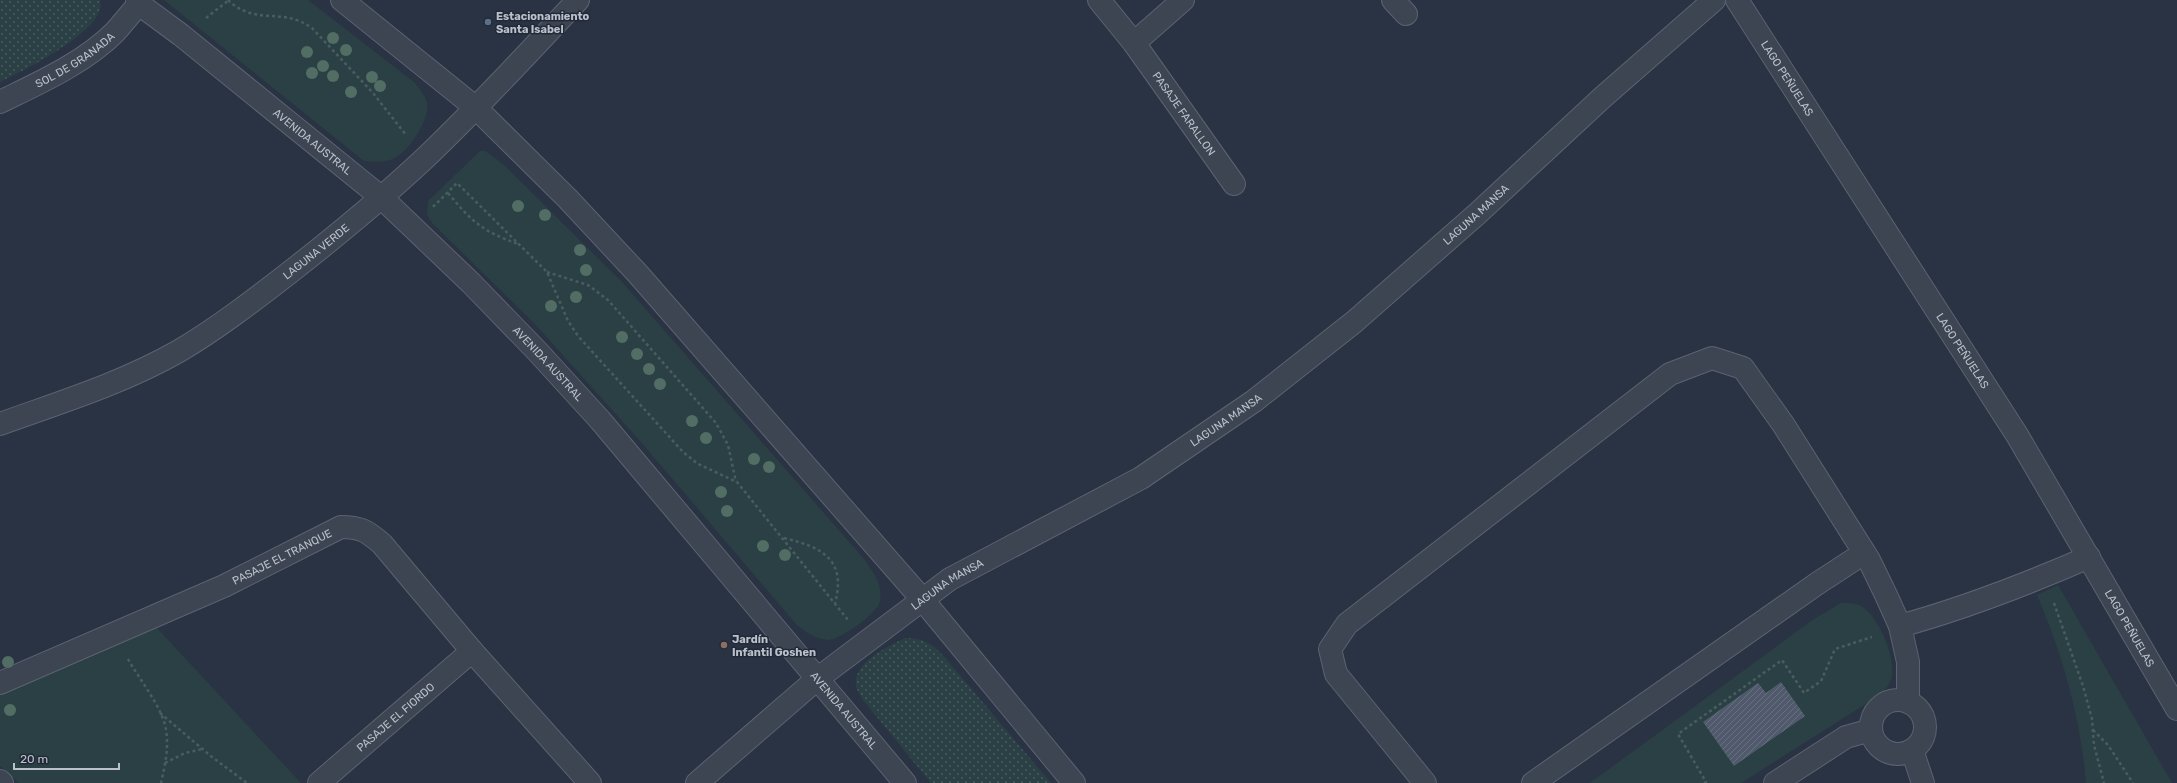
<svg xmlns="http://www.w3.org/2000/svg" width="2177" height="783" viewBox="0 0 2177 783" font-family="Rubik,sans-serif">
  <defs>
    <pattern id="grass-dots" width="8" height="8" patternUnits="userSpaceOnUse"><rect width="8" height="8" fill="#2b4044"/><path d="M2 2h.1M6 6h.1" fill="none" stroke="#485a5e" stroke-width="1.8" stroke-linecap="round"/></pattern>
    <pattern id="building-hatch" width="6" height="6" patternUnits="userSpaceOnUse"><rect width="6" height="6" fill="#505a6c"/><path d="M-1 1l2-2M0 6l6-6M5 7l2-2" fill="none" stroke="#677080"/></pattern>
  </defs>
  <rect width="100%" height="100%" fill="#293343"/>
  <g fill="url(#grass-dots)">
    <path d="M 0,0 L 100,0 C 110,28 21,72 0,82 Z"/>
    <path d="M 905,638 C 921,638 929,642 941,653 L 1051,783 L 931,783 L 863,700 C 861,696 857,691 856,686 C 852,663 889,646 905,638 Z"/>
  </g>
  <g fill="#2b4044">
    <path d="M 164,0 L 308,0 L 414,82 C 419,88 425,95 427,103 C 430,119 409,151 395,158 C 385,163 374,162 364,161 Z"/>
    <path d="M 480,151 L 485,151 L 504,165 L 622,282 L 864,559 C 873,572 883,584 880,601 C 879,612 840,640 828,640 C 815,639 806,632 796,624 L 641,442 L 533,322 L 433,224 L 427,215 L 428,201 Z"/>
    <path d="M 2058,585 L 2172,783 L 2086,783 C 2081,719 2062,653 2037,595 Z"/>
    <path d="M 1841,603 C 1846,603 1854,603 1859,605 C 1878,613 1898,661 1891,680 C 1889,685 1885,689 1883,693 L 1741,783 L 1590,783 L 1814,619 Z"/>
    <path d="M 157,628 L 301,783 L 19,783 L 0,766 L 0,693 Z"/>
  </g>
  <path fill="url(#building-hatch)" d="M 1781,682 L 1805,716 L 1734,766 L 1703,722 L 1758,683 L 1766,693 Z"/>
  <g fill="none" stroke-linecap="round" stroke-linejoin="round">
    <defs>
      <g id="minor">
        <path id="s1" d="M 137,0 L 139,4 L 181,35 L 382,198 L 471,283 L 537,351 L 600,420 L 905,783"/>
        <path d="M 342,0 L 476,108 L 568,199 L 638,274 L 922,599 L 1074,783"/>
        <path id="s2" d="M 1099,0 L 1134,43 L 1234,184"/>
        <path d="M 1393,0 L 1406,14"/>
        <path id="s3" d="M 1737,0 L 2017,435 L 2177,709"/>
        <path d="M 1134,43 L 1183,0"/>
        <path id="s4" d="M 0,102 C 39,83 84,63 115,32 C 123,23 131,13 139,4"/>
        <path id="s5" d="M 0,424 C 61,402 123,383 179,351 C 218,328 254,300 289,273 C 335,237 380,200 423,160 C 477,109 527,54 578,0"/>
        <path d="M 1900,626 C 1965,608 2027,584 2089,557"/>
        <path id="s6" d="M 0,683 L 224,586 L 341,527 C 361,527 367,531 382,544 L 472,651 L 590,783"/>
        <circle cx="1898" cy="727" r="27"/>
        <path d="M 1912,750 L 1923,783"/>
        <path d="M 0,781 L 2,783"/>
        <path id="s7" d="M 319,783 L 472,651"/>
        <path id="s8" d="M 697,783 L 817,679 L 950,579 L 1141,478 L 1254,401 L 1354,322 L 1477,214 L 1603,97 L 1714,0"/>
        <path d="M 1425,783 L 1336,674 L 1330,649 L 1347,624 L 1670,374 L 1712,358 L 1743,368 L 1783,424 L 1869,560 L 1886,595 L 1900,626 L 1908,662 L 1908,702"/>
        <path d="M 1533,783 L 1818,583 L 1864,553"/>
        <path d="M 1775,783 L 1846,737 L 1871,730"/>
      </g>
    </defs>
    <use href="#minor" stroke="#5c6370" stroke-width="24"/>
    <g stroke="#495d60" stroke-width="2.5" stroke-dasharray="3 3" stroke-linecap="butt">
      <path d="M 228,0 C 257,27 281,6 312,28 L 373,93 L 406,135"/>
      <path d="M 206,18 L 229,0"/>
      <path d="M 448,193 C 472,222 482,231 518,244"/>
      <path d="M 433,205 L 434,206 L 457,183 L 547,272 L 568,321 L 578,336 L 683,452 L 698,464 L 737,482 L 848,620"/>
      <path d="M 547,272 L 588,285 L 608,300 L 716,423 L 728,445 L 736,482"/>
      <path d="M 784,538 C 821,547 847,559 835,603"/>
      <path d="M 2054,603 L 2083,686 L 2092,719 L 2094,745 L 2104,783"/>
      <path d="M 128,659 C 139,679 163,708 166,730 C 169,748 165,765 161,783"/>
      <path d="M 160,713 L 212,757 L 247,783"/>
      <path d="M 2093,730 L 2108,745 L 2133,783"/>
      <path d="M 165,763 L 185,753 L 203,749"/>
      <path d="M 1704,783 L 1706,782 L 1678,734 L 1782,660 L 1804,693 L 1821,681 L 1835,649 L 1872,637"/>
    </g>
    <use href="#minor" stroke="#3d4553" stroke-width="22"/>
  </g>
  <g fill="#526d63">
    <circle cx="333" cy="38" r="6"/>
    <circle cx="346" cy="50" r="6"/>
    <circle cx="307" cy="52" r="6"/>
    <circle cx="323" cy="66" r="6"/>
    <circle cx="312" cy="73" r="6"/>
    <circle cx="333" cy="76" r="6"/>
    <circle cx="372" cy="77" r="6"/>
    <circle cx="380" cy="86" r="6"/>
    <circle cx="351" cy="92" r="6"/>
    <circle cx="518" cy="206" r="6"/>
    <circle cx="545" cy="215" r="6"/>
    <circle cx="580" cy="250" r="6"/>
    <circle cx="586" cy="270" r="6"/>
    <circle cx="576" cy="297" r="6"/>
    <circle cx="551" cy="306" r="6"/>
    <circle cx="622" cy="337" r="6"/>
    <circle cx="637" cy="354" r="6"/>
    <circle cx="649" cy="369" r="6"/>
    <circle cx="660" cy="384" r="6"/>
    <circle cx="692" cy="421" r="6"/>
    <circle cx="706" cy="438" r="6"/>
    <circle cx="754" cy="459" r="6"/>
    <circle cx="769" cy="467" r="6"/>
    <circle cx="721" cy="492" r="6"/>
    <circle cx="727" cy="511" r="6"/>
    <circle cx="763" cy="546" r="6"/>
    <circle cx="785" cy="555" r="6"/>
    <circle cx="8" cy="662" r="6"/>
    <circle cx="10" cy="710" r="6"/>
  </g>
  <circle fill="#5c6f8a" stroke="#222a38" stroke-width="1.5" cx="488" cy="22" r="4"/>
  <circle fill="#8d6e63" stroke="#222a38" stroke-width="1.5" cx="724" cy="645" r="4"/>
  <g text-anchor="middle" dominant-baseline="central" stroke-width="3" stroke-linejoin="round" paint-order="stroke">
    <g font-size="11" font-weight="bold" fill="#bbc1cc" stroke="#222a38" text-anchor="start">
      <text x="496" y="16">Estacionamiento<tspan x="496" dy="13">Santa Isabel</tspan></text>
      <text x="732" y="639">Jardín<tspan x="732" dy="13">Infantil Goshen</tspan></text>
    </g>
    <g font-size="11" fill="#bbc1cc" stroke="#222a38">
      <text stroke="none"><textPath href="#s4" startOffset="86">SOL DE GRANADA</textPath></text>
      <text stroke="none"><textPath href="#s3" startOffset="93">LAGO PEÑUELAS</textPath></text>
      <text stroke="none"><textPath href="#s2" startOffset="142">PASAJE FARALLON</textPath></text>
      <text stroke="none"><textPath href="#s1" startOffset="226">AVENIDA AUSTRAL</textPath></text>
      <text stroke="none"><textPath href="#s8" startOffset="968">LAGUNA MANSA</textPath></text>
      <text stroke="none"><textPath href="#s5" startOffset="363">LAGUNA VERDE</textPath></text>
      <text stroke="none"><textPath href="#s3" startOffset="417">LAGO PEÑUELAS</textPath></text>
      <text stroke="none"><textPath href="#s1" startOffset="550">AVENIDA AUSTRAL</textPath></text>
      <text stroke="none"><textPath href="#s8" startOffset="644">LAGUNA MANSA</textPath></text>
      <text stroke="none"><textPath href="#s6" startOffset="309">PASAJE EL TRANQUE</textPath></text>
      <text stroke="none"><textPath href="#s8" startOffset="320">LAGUNA MANSA</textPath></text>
      <text stroke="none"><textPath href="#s3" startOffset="741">LAGO PEÑUELAS</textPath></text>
      <text stroke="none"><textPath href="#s1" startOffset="1006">AVENIDA AUSTRAL</textPath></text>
      <text stroke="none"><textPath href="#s7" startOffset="101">PASAJE EL FIORDO</textPath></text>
    </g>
  </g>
  <path d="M14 763v6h105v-6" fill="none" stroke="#bbc1cc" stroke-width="2"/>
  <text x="20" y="763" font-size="12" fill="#bbc1cc" stroke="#222a38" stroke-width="3" paint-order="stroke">20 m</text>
</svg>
